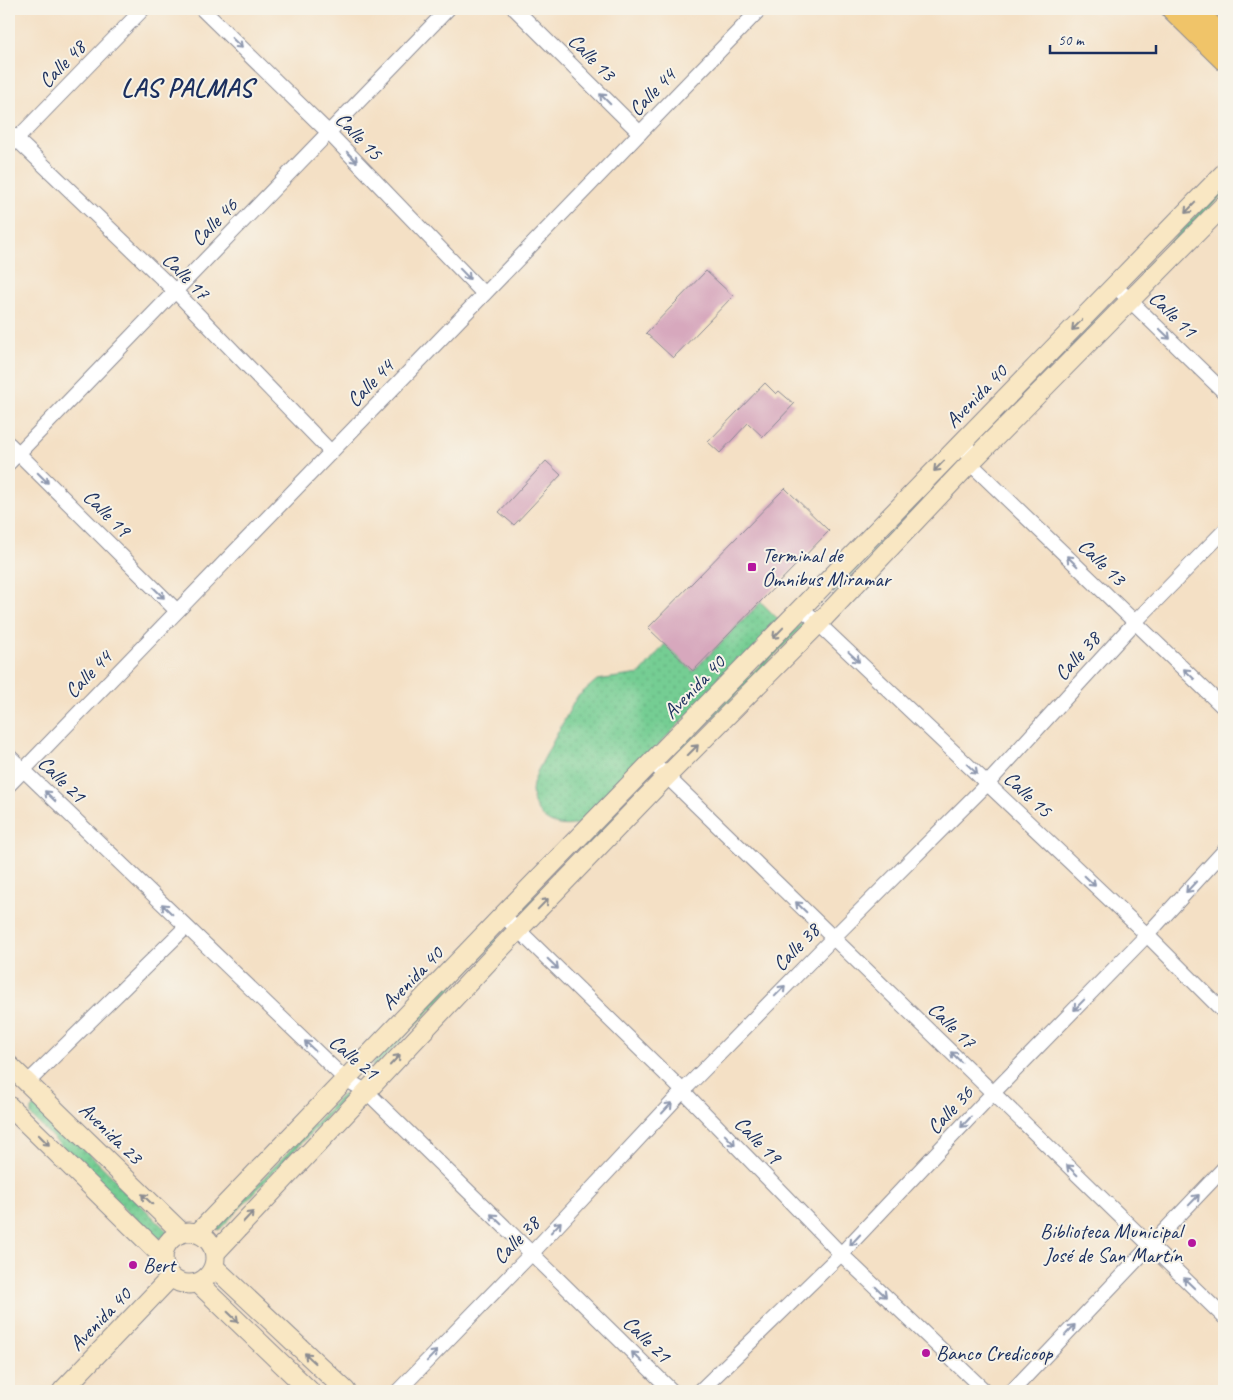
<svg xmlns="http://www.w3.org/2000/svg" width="1233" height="1400" viewBox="0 0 1233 1400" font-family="Caveat,sans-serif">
  <defs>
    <pattern id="grass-dots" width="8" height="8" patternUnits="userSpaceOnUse" patternTransform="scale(1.25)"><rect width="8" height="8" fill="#75cd93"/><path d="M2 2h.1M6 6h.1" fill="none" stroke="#65b081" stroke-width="1.8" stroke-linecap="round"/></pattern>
  </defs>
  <rect width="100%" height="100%" fill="#f7f3e8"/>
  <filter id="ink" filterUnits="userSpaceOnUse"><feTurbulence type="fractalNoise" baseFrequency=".02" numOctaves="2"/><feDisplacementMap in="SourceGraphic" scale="10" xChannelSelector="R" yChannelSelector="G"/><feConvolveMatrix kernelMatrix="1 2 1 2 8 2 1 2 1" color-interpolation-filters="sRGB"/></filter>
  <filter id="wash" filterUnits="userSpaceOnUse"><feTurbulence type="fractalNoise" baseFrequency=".0096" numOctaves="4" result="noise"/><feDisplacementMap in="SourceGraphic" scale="20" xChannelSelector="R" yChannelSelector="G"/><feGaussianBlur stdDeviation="1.12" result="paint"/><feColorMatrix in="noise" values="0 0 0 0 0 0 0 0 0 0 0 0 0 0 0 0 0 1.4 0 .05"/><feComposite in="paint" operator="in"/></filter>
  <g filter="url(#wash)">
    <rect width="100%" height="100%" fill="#f4e0c5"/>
    <g fill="url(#grass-dots)" stroke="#487e78">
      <path d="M 1224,186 L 1224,193 L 1143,276 L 1140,273 Z"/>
      <path d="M 1110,305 L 1112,306 L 987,435 L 986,432 Z"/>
      <path d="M 956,463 L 958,463 L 835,593 L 833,593 L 832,590 Z"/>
      <path d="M 761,602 L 780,621 L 584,821 C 561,833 534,821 532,793 C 532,785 535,777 538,770 L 576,698 L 597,680 L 640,674 L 665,644 L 693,671 Z"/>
      <path d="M 803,621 L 806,622 L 806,623 L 681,751 L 679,748 Z"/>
      <path d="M 647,780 L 651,781 L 582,853 L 581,849 Z"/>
      <path d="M 556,874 L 560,875 L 526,909 L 525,906 Z"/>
      <path d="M 496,937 L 499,938 L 499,939 L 375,1067 L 373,1067 L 372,1064 Z"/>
      <path d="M 343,1094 L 346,1096 L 220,1229 L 218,1230 L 217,1227 Z"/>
      <path d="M 41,1106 L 168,1232 L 166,1235 L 159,1239 L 153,1238 L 31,1116 L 31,1109 L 33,1107 Z"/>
    </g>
    <g id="blocks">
      <g fill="#d7a8bd">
        <path d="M 706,271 L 733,296 L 673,358 L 646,333 Z"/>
        <path d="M 765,383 L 776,394 L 779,391 L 794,404 L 763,437 L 748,423 L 720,453 L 708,442 Z"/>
        <path d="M 546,461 L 561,475 L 514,525 L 499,512 Z"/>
        <path d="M 785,488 L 829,531 L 693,671 L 648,628 Z"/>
      </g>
    </g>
  </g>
  <g filter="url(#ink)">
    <use href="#blocks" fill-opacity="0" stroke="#888892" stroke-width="1"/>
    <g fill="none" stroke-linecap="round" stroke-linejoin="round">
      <defs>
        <g id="street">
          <path d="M 202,9 L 328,132 L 484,294"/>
          <path d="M 515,9 L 640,133"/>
          <path d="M 9,132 L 175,291 L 331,452"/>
          <path d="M 9,147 L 143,9"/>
          <path d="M 1115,286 L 1224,392"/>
          <path d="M 966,439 L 970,463 L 1224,708"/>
          <path d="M 9,444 L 177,611"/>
          <path d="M 9,463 L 448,9"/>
          <path d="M 802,608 L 1147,935 L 1224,1012"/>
          <path d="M 9,756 L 345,1079 L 366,1091 L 672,1391"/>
          <path d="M 652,762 L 1224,1317"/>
          <path d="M 9,785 L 760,9"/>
          <path d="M 503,915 L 683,1091 L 841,1254 L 985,1391"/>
          <path d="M 27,1083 L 186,927"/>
          <path d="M 398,1391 L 531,1254 L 683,1091 L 833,938 L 988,783 L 1135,622 L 1224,531"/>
          <path d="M 700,1391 L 841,1254 L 993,1093 L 1147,935 L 1224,851"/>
          <path d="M 1012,1391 L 1224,1168"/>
        </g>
        <g id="secondary">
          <path d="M 9,1065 L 182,1233"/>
          <path d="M 9,1106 L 163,1257"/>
          <circle cx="189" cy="1258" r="26"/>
          <path d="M 198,1233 L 503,915 L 1224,173"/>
          <path d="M 215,1253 L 518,930 L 666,777 L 818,624 L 970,463 L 1224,205"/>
          <path d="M 214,1267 L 346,1391"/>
          <path d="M 198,1283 L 310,1391"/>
          <path d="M 62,1391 L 171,1277"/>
        </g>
        <g id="primary">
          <path d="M 1172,9 L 1224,60"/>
          <path d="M 1194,9 L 1224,38"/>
        </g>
      </defs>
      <use href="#street" stroke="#888892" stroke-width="16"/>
      <use href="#secondary" stroke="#888892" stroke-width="21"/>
      <use href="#primary" stroke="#888892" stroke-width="23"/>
      <use href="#street" stroke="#fff" stroke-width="14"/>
      <use href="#secondary" stroke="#f9e7c3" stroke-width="19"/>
      <use href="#primary" stroke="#f0c469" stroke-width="21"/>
    </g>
    <defs><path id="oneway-shaft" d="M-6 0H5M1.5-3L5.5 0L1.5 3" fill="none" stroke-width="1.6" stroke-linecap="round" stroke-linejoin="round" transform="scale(1.25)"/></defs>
    <g stroke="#8d97ae">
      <use href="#oneway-shaft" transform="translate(237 43) rotate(44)"/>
      <use href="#oneway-shaft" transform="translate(605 99) rotate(-135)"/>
      <use href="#oneway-shaft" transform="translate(352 157) rotate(46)"/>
      <use href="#oneway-shaft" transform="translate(465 274) rotate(46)"/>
      <use href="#oneway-shaft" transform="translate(1165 334) rotate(44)"/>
      <use href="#oneway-shaft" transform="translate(43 478) rotate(45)"/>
      <use href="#oneway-shaft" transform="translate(1072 561) rotate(-136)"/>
      <use href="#oneway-shaft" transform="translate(159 593) rotate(45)"/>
      <use href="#oneway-shaft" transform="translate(854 657) rotate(43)"/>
      <use href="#oneway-shaft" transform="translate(1189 674) rotate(-136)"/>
      <use href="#oneway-shaft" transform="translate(972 769) rotate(43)"/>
      <use href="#oneway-shaft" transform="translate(50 796) rotate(-136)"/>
      <use href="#oneway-shaft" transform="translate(1090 881) rotate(44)"/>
      <use href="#oneway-shaft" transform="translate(1191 887) rotate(133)"/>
      <use href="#oneway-shaft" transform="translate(801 907) rotate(-136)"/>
      <use href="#oneway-shaft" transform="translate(167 909) rotate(-136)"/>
      <use href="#oneway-shaft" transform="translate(553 964) rotate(44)"/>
      <use href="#oneway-shaft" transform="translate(780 991) rotate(-46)"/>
      <use href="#oneway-shaft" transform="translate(1079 1005) rotate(134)"/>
      <use href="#oneway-shaft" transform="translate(310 1046) rotate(-137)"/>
      <use href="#oneway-shaft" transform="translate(956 1057) rotate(-136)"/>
      <use href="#oneway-shaft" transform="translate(667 1108) rotate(-47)"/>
      <use href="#oneway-shaft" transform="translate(966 1122) rotate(133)"/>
      <use href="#oneway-shaft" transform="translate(730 1140) rotate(46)"/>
      <use href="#oneway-shaft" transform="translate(1072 1170) rotate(-136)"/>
      <use href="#oneway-shaft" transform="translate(1194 1200) rotate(-46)"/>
      <use href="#oneway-shaft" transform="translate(496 1219) rotate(-136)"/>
      <use href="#oneway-shaft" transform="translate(556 1227) rotate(-47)"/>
      <use href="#oneway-shaft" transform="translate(855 1240) rotate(133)"/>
      <use href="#oneway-shaft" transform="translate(1189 1283) rotate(-136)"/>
      <use href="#oneway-shaft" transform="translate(881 1292) rotate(44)"/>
      <use href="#oneway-shaft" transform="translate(1070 1330) rotate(-47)"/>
      <use href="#oneway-shaft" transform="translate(432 1356) rotate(-46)"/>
      <use href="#oneway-shaft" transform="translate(637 1357) rotate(-136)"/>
    </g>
    <g stroke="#8a8b90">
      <use href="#oneway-shaft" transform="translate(1190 208) rotate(134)"/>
      <use href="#oneway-shaft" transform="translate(1077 325) rotate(134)"/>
      <use href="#oneway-shaft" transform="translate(939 466) rotate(134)"/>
      <use href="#oneway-shaft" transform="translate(778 633) rotate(134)"/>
      <use href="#oneway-shaft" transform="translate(693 750) rotate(-45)"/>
      <use href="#oneway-shaft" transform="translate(543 904) rotate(-46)"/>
      <use href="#oneway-shaft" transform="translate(395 1060) rotate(-47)"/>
      <use href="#oneway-shaft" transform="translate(44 1140) rotate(45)"/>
      <use href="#oneway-shaft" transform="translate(147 1199) rotate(-136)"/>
      <use href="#oneway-shaft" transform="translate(248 1217) rotate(-47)"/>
      <use href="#oneway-shaft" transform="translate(233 1317) rotate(44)"/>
      <use href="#oneway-shaft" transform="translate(310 1358) rotate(-137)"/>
    </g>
  </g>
  <g fill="#b5179e" stroke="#f7f3e8" stroke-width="2">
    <rect x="747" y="562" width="10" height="10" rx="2.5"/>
    <circle cx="1192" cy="1243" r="5"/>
    <circle cx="133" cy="1265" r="5"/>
    <circle cx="926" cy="1353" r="5"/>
  </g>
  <g text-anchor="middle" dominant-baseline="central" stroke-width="4" stroke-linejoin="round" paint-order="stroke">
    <g font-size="21" fill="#1b2f5e" stroke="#f7f3e8">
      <text transform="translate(592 57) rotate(45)">Calle 13</text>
      <text transform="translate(62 64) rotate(-46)">Calle 48</text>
      <text transform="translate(652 92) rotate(-46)">Calle 44</text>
      <text transform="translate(359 136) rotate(46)">Calle 15</text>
      <text transform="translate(214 222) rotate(-46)">Calle 46</text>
      <text transform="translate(186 276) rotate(45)">Calle 17</text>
      <text transform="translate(1173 314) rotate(44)">Calle 11</text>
      <text transform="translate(370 383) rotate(-46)">Calle 44</text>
      <text transform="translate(976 396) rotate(-46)">Avenida 40</text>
      <text transform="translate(107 513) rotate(45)">Calle 19</text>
      <text transform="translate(1102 562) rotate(44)">Calle 13</text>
      <text transform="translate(1077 656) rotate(-48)">Calle 38</text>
      <text transform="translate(88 674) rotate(-46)">Calle 44</text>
      <text transform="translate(694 687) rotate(-46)">Avenida 40</text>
      <text transform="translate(62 779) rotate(44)">Calle 21</text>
      <text transform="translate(1028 794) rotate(43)">Calle 15</text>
      <text transform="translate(796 947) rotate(-46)">Calle 38</text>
      <text transform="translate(412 978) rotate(-46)">Avenida 40</text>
      <text transform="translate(952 1025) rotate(44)">Calle 17</text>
      <text transform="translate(354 1057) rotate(40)">Calle 21</text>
      <text transform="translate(950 1110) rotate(-47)">Calle 36</text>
      <text transform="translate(111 1133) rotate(44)">Avenida 23</text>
      <text transform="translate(758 1140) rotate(46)">Calle 19</text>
      <text transform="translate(516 1240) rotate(-46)">Calle 38</text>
      <text transform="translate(100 1319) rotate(-46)">Avenida 40</text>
      <text transform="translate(647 1339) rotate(44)">Calle 21</text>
    </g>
    <g font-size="21" fill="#1b2f5e" stroke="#f7f3e8" text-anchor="start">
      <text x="762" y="555">Terminal de<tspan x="762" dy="24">Ómnibus Miramar</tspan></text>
      <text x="1182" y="1231" text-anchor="end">Biblioteca Municipal<tspan x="1182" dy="24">José de San Martín</tspan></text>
      <text x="143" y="1265">Bert</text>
      <text x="936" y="1353">Banco Credicoop</text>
    </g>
    <g font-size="26" font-weight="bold" letter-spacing="1" fill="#1b2f5e" stroke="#f7f3e8">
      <text x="187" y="87">LAS PALMAS</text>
    </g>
  </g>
  <rect width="1233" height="1400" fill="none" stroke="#f7f3e8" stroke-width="30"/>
  <path d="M1050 45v8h106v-8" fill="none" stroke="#1b2f5e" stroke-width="2.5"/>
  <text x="1058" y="45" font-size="15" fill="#1b2f5e" stroke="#f7f3e8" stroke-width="4" paint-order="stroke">50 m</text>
</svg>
